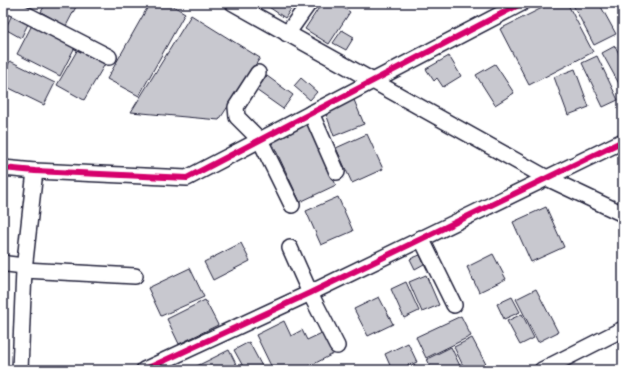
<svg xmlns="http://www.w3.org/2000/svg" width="626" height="373" viewBox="0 0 626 373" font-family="'Patrick Hand',sans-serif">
  <rect width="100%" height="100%" fill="#fff"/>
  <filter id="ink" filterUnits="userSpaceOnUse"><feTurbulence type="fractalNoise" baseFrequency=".025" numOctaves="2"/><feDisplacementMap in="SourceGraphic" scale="8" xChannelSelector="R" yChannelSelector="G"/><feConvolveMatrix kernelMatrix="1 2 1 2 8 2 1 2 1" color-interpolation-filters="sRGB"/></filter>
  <g filter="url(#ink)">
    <g fill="#c8c8cf" stroke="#22223b">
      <path d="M 46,3 L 78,3 L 66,26 L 41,12 Z"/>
      <path d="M 150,3 L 168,3 L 185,13 L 139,96 L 107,79 Z"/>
      <path d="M 263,3 L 295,3 L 285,18 Z"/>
      <path d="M 322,3 L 336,3 L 350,12 L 329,44 L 305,29 Z"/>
      <path d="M 552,3 L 567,3 L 593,52 L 529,85 L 500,29 Z"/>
      <path d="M 572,3 L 599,3 L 616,34 L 594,45 Z"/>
      <path d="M 12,15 L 28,24 L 21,38 L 5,29 Z"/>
      <path d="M 191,15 L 260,58 L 219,120 L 131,112 Z"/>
      <path d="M 32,25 L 75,47 L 60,76 L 17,54 Z"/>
      <path d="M 342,30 L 354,37 L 346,50 L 333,43 Z"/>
      <path d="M 615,46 L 623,61 L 623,91 L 602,53 Z"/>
      <path d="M 78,49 L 105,64 L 84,100 L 57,85 Z"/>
      <path d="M 449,56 L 461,76 L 443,87 L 437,78 L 434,81 L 426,69 Z"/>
      <path d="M 597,56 L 618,100 L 603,107 L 582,63 Z"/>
      <path d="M 10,61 L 55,83 L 44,105 L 3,85 L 3,75 Z"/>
      <path d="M 495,64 L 514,93 L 495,105 L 476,75 Z"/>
      <path d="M 575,69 L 589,107 L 568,115 L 554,77 Z"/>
      <path d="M 267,76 L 293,95 L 283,109 L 256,90 Z"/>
      <path d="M 301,78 L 317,92 L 310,100 L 294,86 Z"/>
      <path d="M 354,100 L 364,124 L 334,136 L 325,111 Z"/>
      <path d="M 307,123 L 336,185 L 300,202 L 271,140 Z"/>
      <path d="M 367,134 L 383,169 L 352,183 L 336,148 Z"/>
      <path d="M 338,197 L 353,231 L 321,245 L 306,211 Z"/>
      <path d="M 546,207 L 564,247 L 531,262 L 513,222 Z"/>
      <path d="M 241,243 L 250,261 L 213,280 L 204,262 Z"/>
      <path d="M 493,254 L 506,279 L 479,292 L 467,267 Z"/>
      <path d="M 420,255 L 424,264 L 415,269 L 410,259 Z"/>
      <path d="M 190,268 L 204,297 L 161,316 L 148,288 Z"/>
      <path d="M 426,275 L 439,305 L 422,312 L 409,282 Z"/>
      <path d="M 406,282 L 419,311 L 404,318 L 391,289 Z"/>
      <path d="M 536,289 L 558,332 L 538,342 L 516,299 Z"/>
      <path d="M 379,297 L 393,324 L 368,336 L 354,309 Z"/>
      <path d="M 512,297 L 520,312 L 504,319 L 497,304 Z"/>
      <path d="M 205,300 L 218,325 L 179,344 L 167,319 Z"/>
      <path d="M 522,314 L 534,338 L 520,345 L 507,321 Z"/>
      <path d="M 461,316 L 471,336 L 426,358 L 416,337 Z"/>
      <path d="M 284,321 L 291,336 L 302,330 L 307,340 L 324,332 L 335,353 L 304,369 L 305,370 L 273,370 L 256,335 Z"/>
      <path d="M 472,338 L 489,370 L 465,370 L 454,347 Z"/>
      <path d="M 249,342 L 264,370 L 245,370 L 234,350 Z"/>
      <path d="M 408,343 L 417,362 L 399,370 L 392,370 L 385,354 Z"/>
      <path d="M 451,347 L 462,370 L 432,370 L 427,359 Z"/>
      <path d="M 229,350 L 239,370 L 189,370 Z"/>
      <path d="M 415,365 L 417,370 L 405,370 Z"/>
    </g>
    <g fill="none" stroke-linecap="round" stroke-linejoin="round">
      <defs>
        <g id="minor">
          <path d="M 4,3 L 109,57"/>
          <path d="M 233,3 L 547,178 L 623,214"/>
          <path d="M 287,34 L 309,3"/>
          <path d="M 258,73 L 236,107 L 237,117 L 260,140 L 292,205"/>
          <path d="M 311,113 L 337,172"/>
          <path d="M 3,168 L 35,171 L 187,178 L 522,3"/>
          <path d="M 421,238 L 454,305"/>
          <path d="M 290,248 L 310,293 L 337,346"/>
          <path d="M 3,262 L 7,264 L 24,266"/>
          <path d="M 24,270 L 135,276"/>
          <path d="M 20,370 L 24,270 L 35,171"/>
          <path d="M 144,370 L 310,293 L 623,141"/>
          <path d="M 542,370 L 623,329"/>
        </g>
      </defs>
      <use href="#minor" stroke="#22223b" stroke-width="18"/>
      <use href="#minor" stroke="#fff" stroke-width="15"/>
      <defs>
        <g id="cycleway">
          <path d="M 3,168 L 35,171 L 187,178 L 522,3"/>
          <path d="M 144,370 L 310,293 L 623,141"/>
        </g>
      </defs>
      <use href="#cycleway" stroke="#fff" stroke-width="8"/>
      <use href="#cycleway" stroke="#d6006c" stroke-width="6"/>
    </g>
  </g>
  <rect width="626" height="373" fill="none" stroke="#fff" stroke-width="16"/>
  <rect x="8" y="8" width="610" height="357" fill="none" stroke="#22223b" stroke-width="1.5" filter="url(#ink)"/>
</svg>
